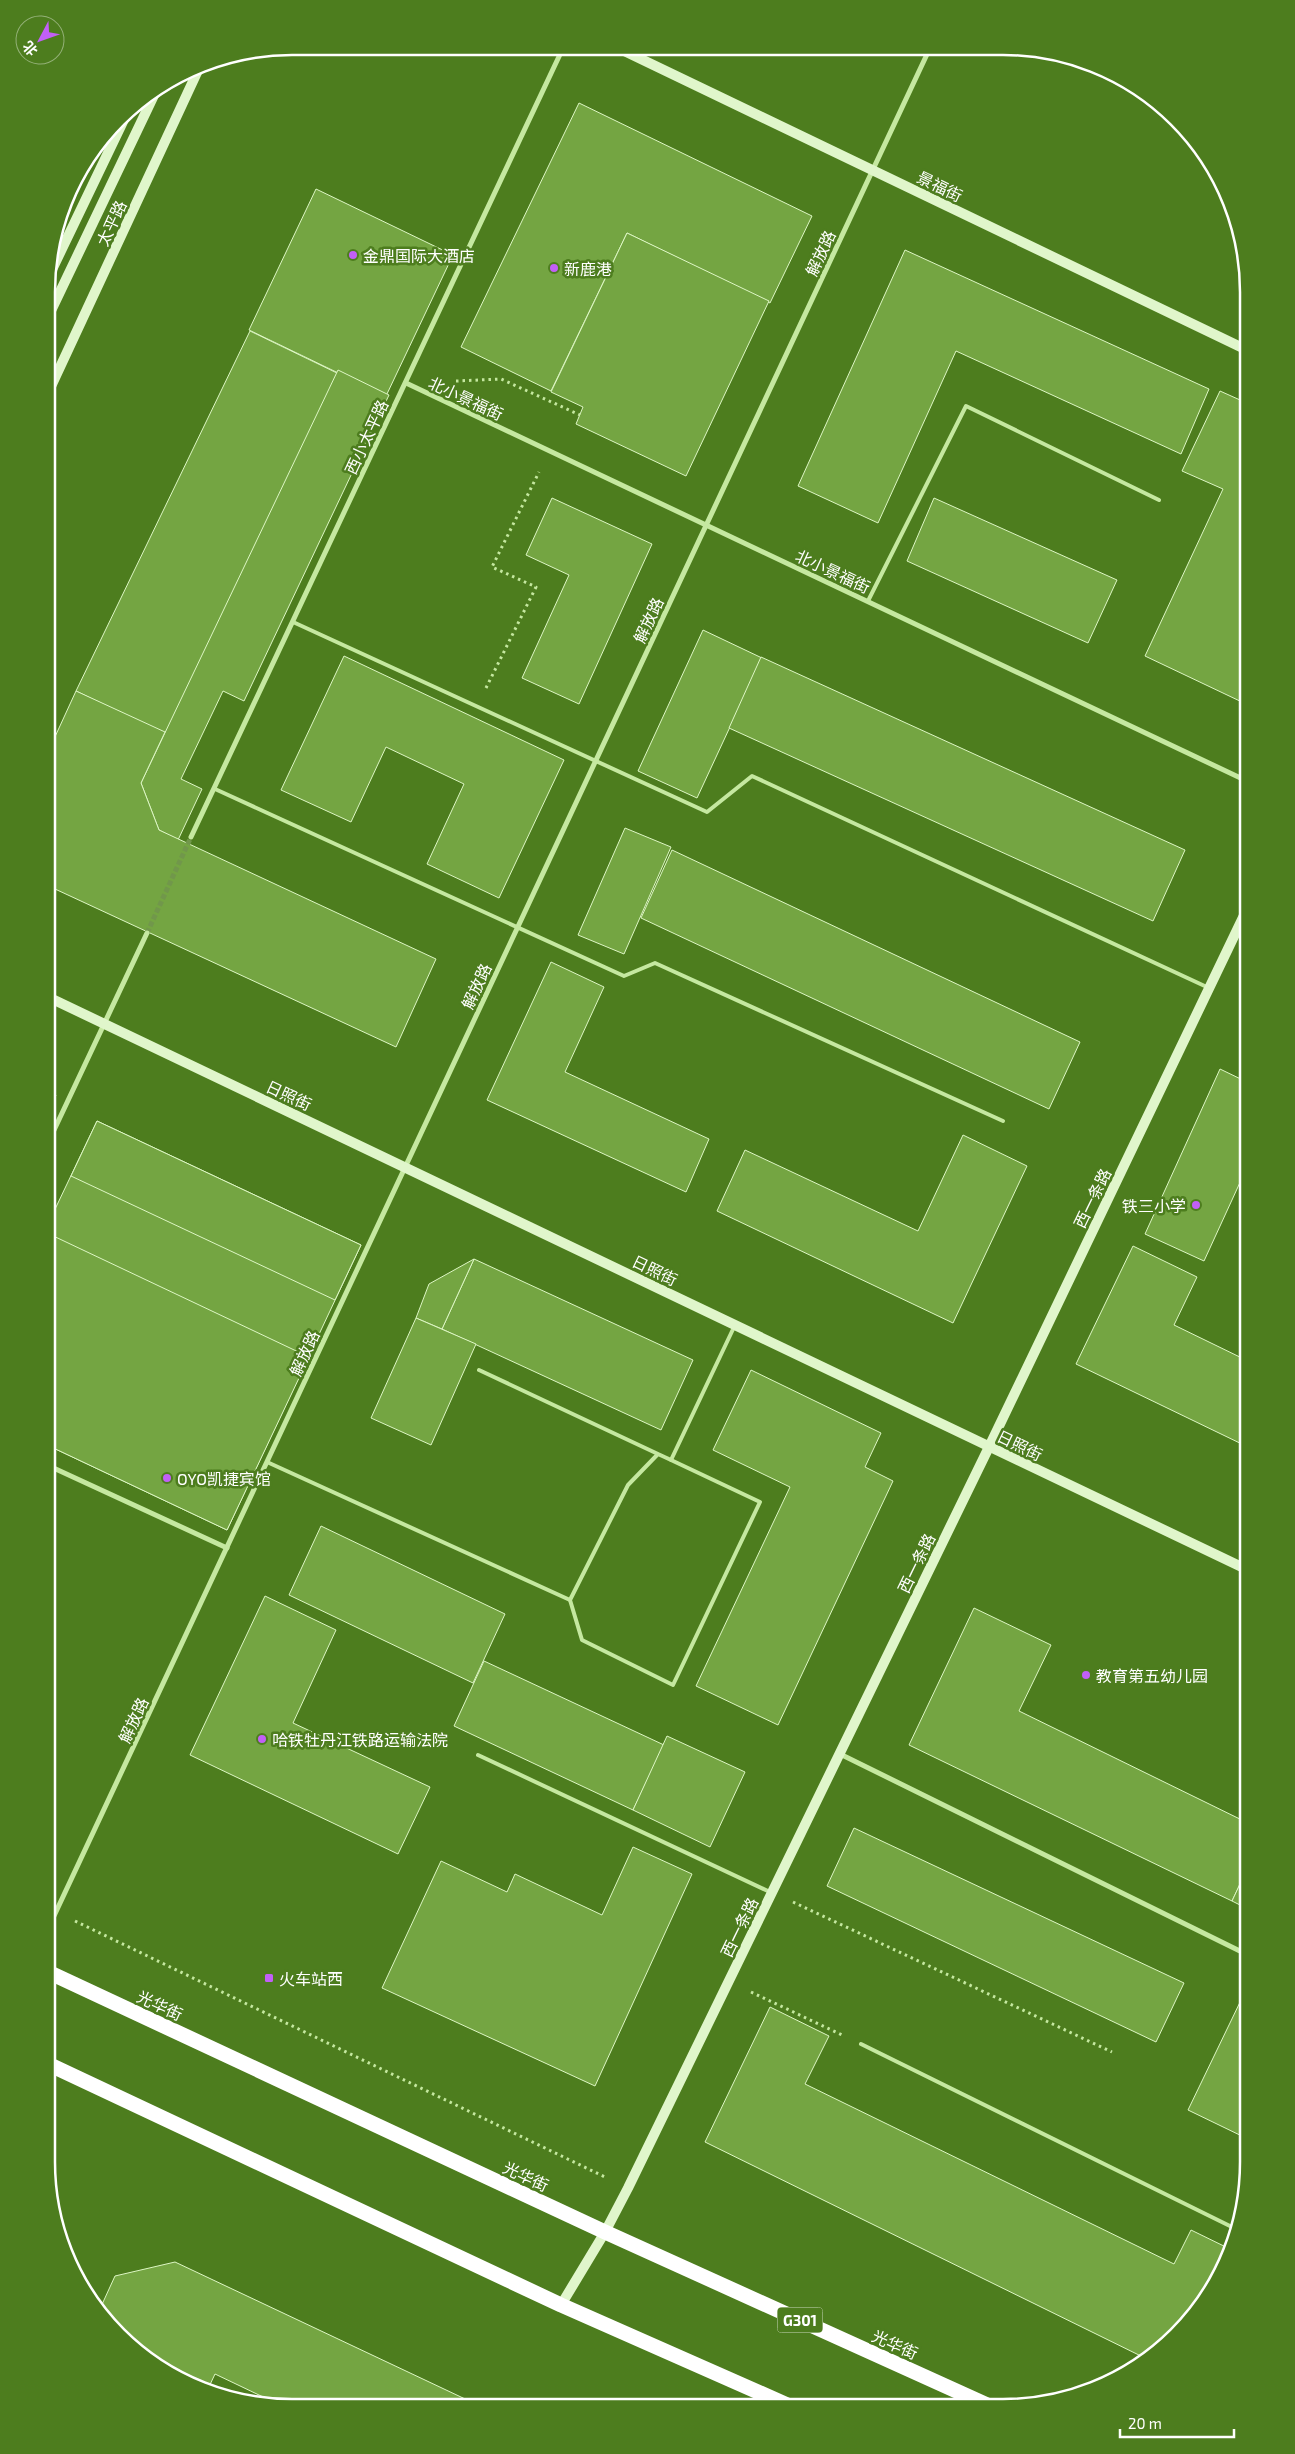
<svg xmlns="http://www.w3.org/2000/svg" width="1295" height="2454" viewBox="0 0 1295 2454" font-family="'Exo 2','Noto Sans SC',sans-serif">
  <rect width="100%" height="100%" fill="#4d7d1e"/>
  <g fill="#74a542" stroke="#ddf6c4">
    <path d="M 579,103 L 812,216 L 770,303 L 627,233 L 551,391 L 461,347 Z"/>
    <path d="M 316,189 L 453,255 L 386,396 L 249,330 Z"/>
    <path d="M 627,233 L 769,301 L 686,476 L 576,424 L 583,407 L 551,392 Z"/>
    <path d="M 905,250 L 1209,389 L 1181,454 L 956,351 L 878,523 L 798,486 Z"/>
    <path d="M 250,331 L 339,374 L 165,734 L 76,691 Z"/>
    <path d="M 338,370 L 389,395 L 244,701 L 223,691 L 181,779 L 202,789 L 178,840 L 159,830 L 141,783 Z"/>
    <path d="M 1220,391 L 1249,404 L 1249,694 L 1244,703 L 1145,656 L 1223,489 L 1182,471 Z"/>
    <path d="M 552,498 L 652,544 L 579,704 L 522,678 L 569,575 L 526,555 Z"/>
    <path d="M 934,498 L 1117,580 L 1088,643 L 907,561 Z"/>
    <path d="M 703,630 L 762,658 L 697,798 L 638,771 Z"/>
    <path d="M 344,656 L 564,760 L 499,898 L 427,864 L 464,784 L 386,747 L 351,822 L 281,790 Z"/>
    <path d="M 761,657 L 1185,850 L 1153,921 L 729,728 Z"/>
    <path d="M 76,691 L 165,732 L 141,783 L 159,830 L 436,959 L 396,1047 L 55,889 L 48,871 L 48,752 Z"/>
    <path d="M 625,828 L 671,847 L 624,954 L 578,935 Z"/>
    <path d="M 672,850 L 1080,1042 L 1049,1109 L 641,918 Z"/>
    <path d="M 551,962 L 604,987 L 565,1072 L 709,1139 L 686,1192 L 487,1100 Z"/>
    <path d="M 1249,1051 L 1249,1069 L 1241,1065 Z"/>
    <path d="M 1220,1069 L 1249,1083 L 1248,1165 L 1204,1261 L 1145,1234 Z"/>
    <path d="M 47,1090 L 56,1095 L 47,1113 Z"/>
    <path d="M 97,1121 L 361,1245 L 227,1530 L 47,1445 L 47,1226 Z"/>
    <path d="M 97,1121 L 361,1245 L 335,1300 L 71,1176 Z"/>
    <path d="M 963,1135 L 1027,1166 L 953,1323 L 717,1211 L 745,1150 L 918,1231 Z"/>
    <path d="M 47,1233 L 309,1357 L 227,1530 L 47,1445 Z"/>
    <path d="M 1133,1246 L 1197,1277 L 1174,1325 L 1248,1361 L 1248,1447 L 1076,1364 Z"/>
    <path d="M 474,1259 L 693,1360 L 661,1430 L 442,1329 Z"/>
    <path d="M 474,1259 L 442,1329 L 416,1318 L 429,1284 Z"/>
    <path d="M 416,1318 L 476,1344 L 431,1445 L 371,1418 Z"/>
    <path d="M 751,1370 L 881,1433 L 865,1467 L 893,1481 L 778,1725 L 696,1686 L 790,1487 L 713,1450 Z"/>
    <path d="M 321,1526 L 505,1614 L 473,1683 L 289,1595 Z"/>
    <path d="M 265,1596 L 336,1630 L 293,1723 L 430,1787 L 398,1854 L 190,1755 Z"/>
    <path d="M 974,1608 L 1051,1645 L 1019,1711 L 1248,1823 L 1248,1867 L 1232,1901 L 909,1745 Z"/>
    <path d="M 484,1661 L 664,1745 L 633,1810 L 454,1726 Z"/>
    <path d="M 667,1736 L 745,1772 L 710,1847 L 633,1810 Z"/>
    <path d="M 854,1828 L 1184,1983 L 1156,2042 L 827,1886 Z"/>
    <path d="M 633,1847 L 692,1874 L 595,2086 L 382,1988 L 441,1861 L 507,1892 L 515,1874 L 602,1915 Z"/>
    <path d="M 1248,1867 L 1248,1909 L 1232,1901 Z"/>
    <path d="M 1243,1996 L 1248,1998 L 1248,2139 L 1188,2110 Z"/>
    <path d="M 770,2007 L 829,2036 L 805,2084 L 1174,2264 L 1191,2230 L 1232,2250 L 1198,2312 L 1147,2359 L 705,2142 Z"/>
    <path d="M 175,2262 L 480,2406 L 282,2406 L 215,2374 L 207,2391 L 198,2389 L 130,2347 L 99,2311 L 115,2276 Z"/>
  </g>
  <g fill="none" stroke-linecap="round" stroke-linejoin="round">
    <path stroke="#71974b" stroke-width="5" stroke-dasharray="5 2.5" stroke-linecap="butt" d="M 147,933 L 191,837"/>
    <g stroke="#c5e8a0" stroke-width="3" stroke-dasharray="2.5 4" stroke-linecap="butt">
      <path d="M 456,381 L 501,379 L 580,415"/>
      <path d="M 486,688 L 536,587 L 492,567 L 539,472"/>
      <path d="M 793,1902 L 1112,2052"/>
      <path d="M 75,1921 L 605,2177"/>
      <path d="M 751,1992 L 842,2035"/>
    </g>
    <g stroke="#c5e8a0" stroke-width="4">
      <path d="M 868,601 L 966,406 L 1159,500"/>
      <path d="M 293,622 L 707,812 L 752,776 L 1209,988"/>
      <path d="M 215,789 L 624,976 L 655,963 L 1003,1121"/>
      <path d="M 479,1370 L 658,1454 L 671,1460 L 760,1502 L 673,1685 L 582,1640 L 570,1600 L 628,1485 L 658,1454"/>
      <path d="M 671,1460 L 735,1325"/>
      <path d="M 267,1462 L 570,1600"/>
      <path d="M 478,1755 L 770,1892"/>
      <path d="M 861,2044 L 1236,2229"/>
    </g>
    <g stroke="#c5e8a0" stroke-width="5">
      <path d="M 406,383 L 1249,782"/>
      <path d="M 191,837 L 563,48"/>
      <path d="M 47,1145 L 147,933"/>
      <path d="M 47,1465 L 227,1548"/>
      <path d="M 840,1754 L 1248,1955"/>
      <path d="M 46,1933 L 929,50"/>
    </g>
    <g stroke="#e0f6cb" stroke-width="10">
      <path d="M 618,48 L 1249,351"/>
      <path d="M 48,278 L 130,107"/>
      <path d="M 48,317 L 156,91"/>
      <path d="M 48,393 L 201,64"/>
      <path d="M 48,997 L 1248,1570"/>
      <path d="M 561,2305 L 605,2232 L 628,2188 L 989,1447 L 1249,905"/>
    </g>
    <g stroke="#fff" stroke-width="15">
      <path d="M 46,1971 L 605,2232 L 994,2408"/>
      <path d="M 46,2063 L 561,2305 L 792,2407"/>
    </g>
  </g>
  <g fill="#c25ff7" stroke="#4d7d1e" stroke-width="2">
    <circle cx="353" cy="255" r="5"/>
    <circle cx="554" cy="268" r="5"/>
    <circle cx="1196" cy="1205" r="5"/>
    <circle cx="167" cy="1478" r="5"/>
    <circle cx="1086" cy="1675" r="5"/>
    <circle cx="262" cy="1739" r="5"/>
    <rect x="264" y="1973" width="10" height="10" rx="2.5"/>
  </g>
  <g text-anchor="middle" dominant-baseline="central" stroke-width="5" stroke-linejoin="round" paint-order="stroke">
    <rect fill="#4d7d1e" stroke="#cad8bc" stroke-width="1" x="777.5" y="2307.5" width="45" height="25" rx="4"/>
    <g font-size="15" font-weight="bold" fill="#fff">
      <text x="800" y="2320">G301</text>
    </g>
    <g font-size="16" fill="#fff" stroke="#4d7d1e">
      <text transform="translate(940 186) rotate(26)">景福街</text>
      <text transform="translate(111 223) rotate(-65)">太平路</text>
      <text transform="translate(820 253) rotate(-65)">解放路</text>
      <text transform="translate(466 398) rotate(25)">北小景福街</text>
      <text transform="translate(366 437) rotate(-65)">西小太平路</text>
      <text transform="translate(833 571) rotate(25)">北小景福街</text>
      <text transform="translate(648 620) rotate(-65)">解放路</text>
      <text transform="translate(476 986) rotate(-65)">解放路</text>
      <text transform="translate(289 1095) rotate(25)">日照街</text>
      <text transform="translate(1092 1198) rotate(-64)">西一条路</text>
      <text transform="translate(655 1270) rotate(26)">日照街</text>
      <text transform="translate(304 1353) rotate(-65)">解放路</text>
      <text transform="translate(1020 1445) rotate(26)">日照街</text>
      <text transform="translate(916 1563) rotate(-64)">西一条路</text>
      <text transform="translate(133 1720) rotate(-65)">解放路</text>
      <text transform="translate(739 1927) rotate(-64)">西一条路</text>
      <text transform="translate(160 2005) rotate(25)">光华街</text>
      <text transform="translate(526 2176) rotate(25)">光华街</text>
      <text transform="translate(895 2344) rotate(24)">光华街</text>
    </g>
    <g font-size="16" fill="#fff" stroke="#4d7d1e" text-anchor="start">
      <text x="363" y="255">金鼎国际大酒店</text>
      <text x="564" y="268">新鹿港</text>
      <text x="1186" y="1205" text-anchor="end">铁三小学</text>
      <text x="177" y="1478">OYO凯捷宾馆</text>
      <text x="1096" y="1675">教育第五幼儿园</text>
      <text x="272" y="1739">哈铁牡丹江铁路运输法院</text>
      <text x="279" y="1978">火车站西</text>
    </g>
  </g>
  <path d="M0 0H1295V2454H0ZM292 55H1003A237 237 0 0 1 1240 292V2162A237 237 0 0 1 1003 2399H292A237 237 0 0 1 55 2162V292A237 237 0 0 1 292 55Z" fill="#4d7d1e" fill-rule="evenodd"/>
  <path fill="none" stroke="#fff" stroke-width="2.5" d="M292 55H1003A237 237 0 0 1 1240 292V2162A237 237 0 0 1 1003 2399H292A237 237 0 0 1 55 2162V292A237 237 0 0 1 292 55Z"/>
  <g transform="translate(40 40) rotate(229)"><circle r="24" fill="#4d7d1e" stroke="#94b178"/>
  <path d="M0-4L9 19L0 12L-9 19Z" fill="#c25ff7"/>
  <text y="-8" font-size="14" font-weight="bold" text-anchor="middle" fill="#ffffff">北</text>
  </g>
  <path d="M1120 2429v8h114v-8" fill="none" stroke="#ffffff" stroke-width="2.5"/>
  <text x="1128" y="2429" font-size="15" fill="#ffffff" stroke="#4d7d1e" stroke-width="4" paint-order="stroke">20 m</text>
</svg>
